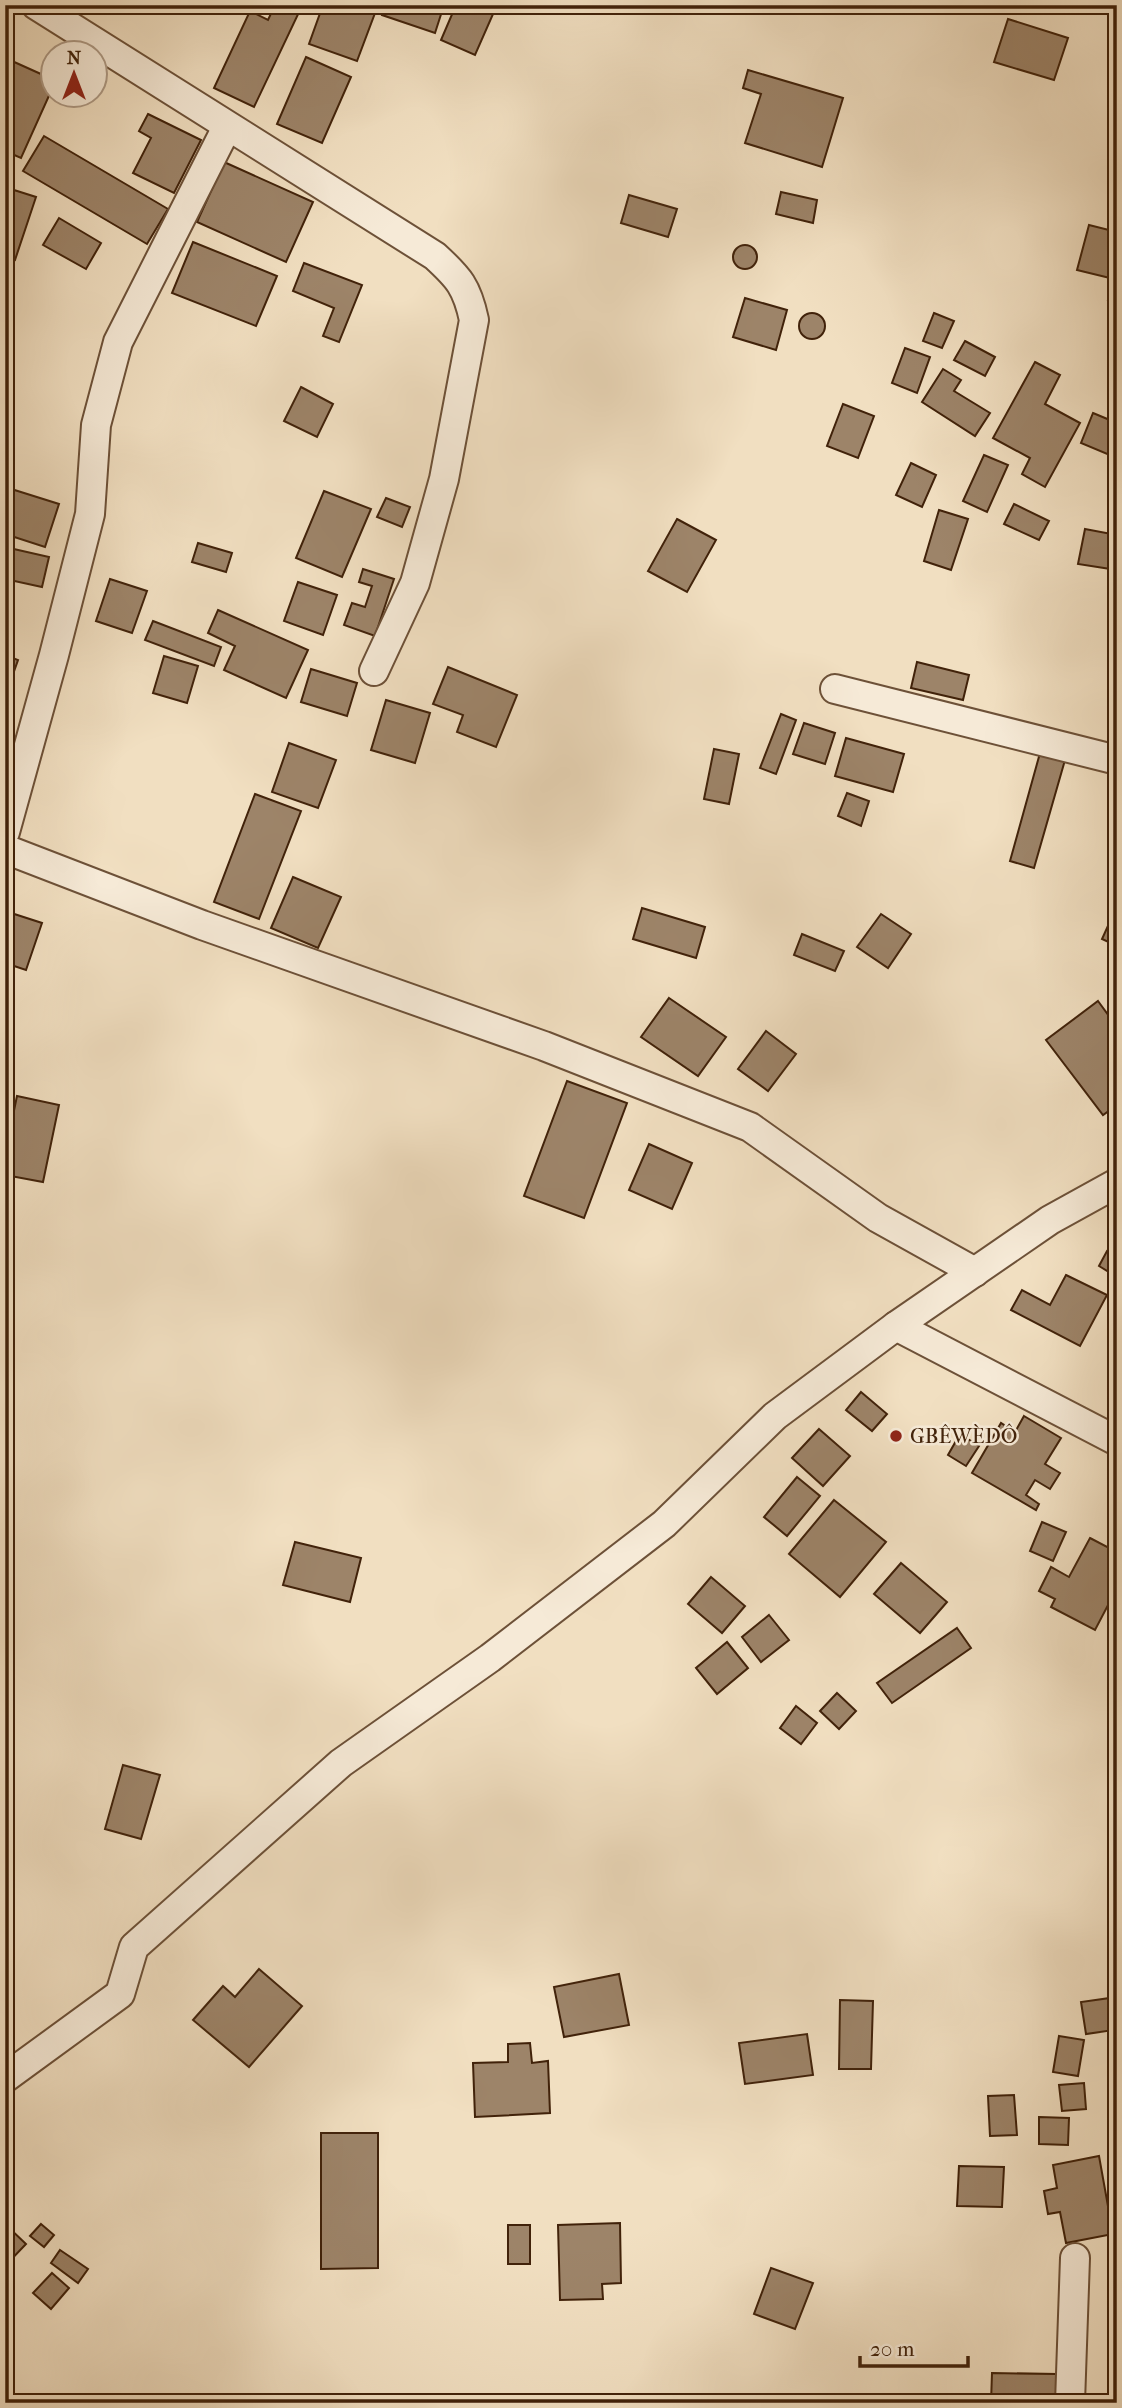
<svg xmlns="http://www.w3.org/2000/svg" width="1122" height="2408" viewBox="0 0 1122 2408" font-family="'IM FELL French Canon',serif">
  <rect width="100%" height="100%" fill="#f1dfc1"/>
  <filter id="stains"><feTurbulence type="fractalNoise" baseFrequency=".00286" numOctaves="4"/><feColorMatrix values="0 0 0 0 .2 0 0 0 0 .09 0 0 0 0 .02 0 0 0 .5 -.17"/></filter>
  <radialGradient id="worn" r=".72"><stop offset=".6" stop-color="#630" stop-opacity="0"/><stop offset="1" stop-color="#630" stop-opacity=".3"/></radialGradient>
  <g fill="#9d8469" stroke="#41220a" stroke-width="2">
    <path d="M 275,5 L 295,5 L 301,8 L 254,107 L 214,88 L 250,11 L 268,20 Z"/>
    <path d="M 323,5 L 353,5 L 375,13 L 357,61 L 309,44 Z"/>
    <path d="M 385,5 L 444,5 L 435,33 L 382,15 Z"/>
    <path d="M 456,5 L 497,5 L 475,55 L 441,40 Z"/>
    <path d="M 1008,19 L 1068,38 L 1054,80 L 994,62 Z"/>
    <path d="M 306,57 L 351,77 L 322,143 L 277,124 Z"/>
    <path d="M 12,61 L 52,79 L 52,89 L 21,158 L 5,151 L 5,77 Z"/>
    <path d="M 748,70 L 843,98 L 822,167 L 745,143 L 761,94 L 743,88 Z"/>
    <path d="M 148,114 L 201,140 L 174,193 L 133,173 L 151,138 L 139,131 Z"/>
    <path d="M 44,136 L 168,209 L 147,244 L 23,171 Z"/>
    <path d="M 224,162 L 313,202 L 286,262 L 197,222 Z"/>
    <path d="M 14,190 L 36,197 L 15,260 L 5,257 L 5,215 Z"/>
    <path d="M 781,192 L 817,200 L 813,223 L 776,214 Z"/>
    <path d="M 629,195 L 677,209 L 668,237 L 621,223 Z"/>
    <path d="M 59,218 L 101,243 L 86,269 L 43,245 Z"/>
    <path d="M 1089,225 L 1117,232 L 1117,303 L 1108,300 L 1114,279 L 1077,270 Z"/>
    <path d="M 193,242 L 277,276 L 256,326 L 172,293 Z"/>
    <circle cx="745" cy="257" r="12"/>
    <path d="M 304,263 L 362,285 L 339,342 L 323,336 L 334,308 L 293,291 Z"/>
    <path d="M 745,298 L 787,310 L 776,350 L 733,337 Z"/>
    <circle cx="812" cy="326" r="13"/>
    <path d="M 934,313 L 954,321 L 942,348 L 923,341 Z"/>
    <path d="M 965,341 L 995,357 L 985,376 L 954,360 Z"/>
    <path d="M 905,348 L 930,357 L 917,393 L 892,383 Z"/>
    <path d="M 1035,362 L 1060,375 L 1045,404 L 1080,423 L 1045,487 L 1022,474 L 1030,458 L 993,438 Z"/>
    <path d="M 943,369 L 961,380 L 954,391 L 990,413 L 975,436 L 922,402 Z"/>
    <path d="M 301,387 L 333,404 L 317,437 L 284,421 Z"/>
    <path d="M 843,404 L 874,416 L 858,458 L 827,446 Z"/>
    <path d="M 1093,413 L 1117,423 L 1117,445 L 1112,456 L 1081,443 Z"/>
    <path d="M 984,455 L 1008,465 L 987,512 L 963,501 Z"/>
    <path d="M 911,463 L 936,475 L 922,507 L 896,495 Z"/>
    <path d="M 5,487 L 59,504 L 45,547 L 5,534 Z"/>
    <path d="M 324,491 L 371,509 L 342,577 L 296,558 Z"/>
    <path d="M 386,498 L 410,507 L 402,527 L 377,517 Z"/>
    <path d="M 1014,504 L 1049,521 L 1039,540 L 1004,524 Z"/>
    <path d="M 939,510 L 968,519 L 951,570 L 924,561 Z"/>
    <path d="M 677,519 L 716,540 L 687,592 L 648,571 Z"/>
    <path d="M 1085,529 L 1117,535 L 1117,570 L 1078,564 Z"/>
    <path d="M 198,543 L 232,553 L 226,572 L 192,562 Z"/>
    <path d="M 5,547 L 49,557 L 42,587 L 5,579 Z"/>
    <path d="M 363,569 L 394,579 L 375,636 L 344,625 L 352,603 L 365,607 L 372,586 L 359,582 Z"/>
    <path d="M 110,579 L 147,591 L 132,633 L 96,621 Z"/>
    <path d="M 298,582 L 337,595 L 323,635 L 284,621 Z"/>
    <path d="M 218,610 L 308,650 L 286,698 L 224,670 L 235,646 L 208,633 Z"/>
    <path d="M 153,621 L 221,647 L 214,666 L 145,640 Z"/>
    <path d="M 5,655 L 18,660 L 5,697 Z"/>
    <path d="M 164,656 L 198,666 L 187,703 L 153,693 Z"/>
    <path d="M 917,662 L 969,675 L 963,700 L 911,688 Z"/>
    <path d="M 448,667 L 517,695 L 496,747 L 457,732 L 463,715 L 433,704 Z"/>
    <path d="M 311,669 L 357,683 L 347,716 L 301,702 Z"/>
    <path d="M 386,700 L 430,713 L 415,763 L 371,750 Z"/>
    <path d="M 781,714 L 796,720 L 776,774 L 760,768 Z"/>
    <path d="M 804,723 L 835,733 L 825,764 L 793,754 Z"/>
    <path d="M 846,738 L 904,754 L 893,792 L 835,776 Z"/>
    <path d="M 289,743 L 336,760 L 318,808 L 272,792 Z"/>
    <path d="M 714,749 L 739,754 L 729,804 L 704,799 Z"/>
    <path d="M 1040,753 L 1065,760 L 1034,868 L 1010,861 Z"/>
    <path d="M 847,793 L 869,801 L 861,826 L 838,816 Z"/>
    <path d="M 255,794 L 301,811 L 259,919 L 214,902 Z"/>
    <path d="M 293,877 L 341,897 L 318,948 L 271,928 Z"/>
    <path d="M 1117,906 L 1117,946 L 1102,939 Z"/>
    <path d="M 642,908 L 705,927 L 696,958 L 633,939 Z"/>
    <path d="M 5,911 L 42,923 L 26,970 L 5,963 Z"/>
    <path d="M 881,914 L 911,934 L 888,968 L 857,947 Z"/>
    <path d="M 802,934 L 844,951 L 835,971 L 794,955 Z"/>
    <path d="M 669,998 L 726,1037 L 698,1076 L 641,1037 Z"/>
    <path d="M 1098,1001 L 1117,1027 L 1117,1105 L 1103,1115 L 1046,1040 Z"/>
    <path d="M 766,1031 L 796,1054 L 768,1091 L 738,1069 Z"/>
    <path d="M 567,1081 L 627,1103 L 584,1218 L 524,1196 Z"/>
    <path d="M 17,1096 L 59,1105 L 43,1182 L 5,1175 L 5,1154 Z"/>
    <path d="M 649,1144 L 692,1163 L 672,1209 L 629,1190 Z"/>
    <path d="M 1107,1251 L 1117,1256 L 1117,1277 L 1099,1266 Z"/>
    <path d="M 1066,1275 L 1107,1295 L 1080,1346 L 1011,1310 L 1022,1290 L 1050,1305 Z"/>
    <path d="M 861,1392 L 887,1414 L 872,1431 L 846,1410 Z"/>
    <path d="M 1024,1416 L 1061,1438 L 1045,1464 L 1060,1473 L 1050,1489 L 1035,1480 L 1026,1495 L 1039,1504 L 1036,1510 L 972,1473 L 1001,1423 L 1015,1432 Z"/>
    <path d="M 819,1429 L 850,1456 L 823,1486 L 792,1458 Z"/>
    <path d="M 960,1434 L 979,1446 L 966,1466 L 948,1455 Z"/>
    <path d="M 797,1477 L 820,1496 L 787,1536 L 764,1517 Z"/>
    <path d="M 834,1500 L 886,1542 L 840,1597 L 789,1554 Z"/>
    <path d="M 1042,1522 L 1066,1532 L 1053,1561 L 1030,1551 Z"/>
    <path d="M 1090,1538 L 1117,1552 L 1117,1588 L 1095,1630 L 1051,1607 L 1055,1599 L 1039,1591 L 1051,1567 L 1069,1577 Z"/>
    <path d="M 295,1542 L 361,1558 L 350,1602 L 283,1585 Z"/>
    <path d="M 901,1563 L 947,1602 L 920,1633 L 874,1594 Z"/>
    <path d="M 711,1577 L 745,1606 L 722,1633 L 688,1604 Z"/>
    <path d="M 769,1615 L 789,1640 L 761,1662 L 742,1637 Z"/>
    <path d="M 957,1628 L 971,1648 L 892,1703 L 877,1683 Z"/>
    <path d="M 727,1642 L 748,1668 L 717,1694 L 696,1668 Z"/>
    <path d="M 837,1693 L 856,1711 L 839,1729 L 820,1711 Z"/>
    <path d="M 796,1706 L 817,1723 L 801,1744 L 780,1728 Z"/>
    <path d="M 123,1765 L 160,1775 L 141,1839 L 105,1829 Z"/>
    <path d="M 259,1969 L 302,2006 L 249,2067 L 193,2020 L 223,1986 L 235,1997 Z"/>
    <path d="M 619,1974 L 629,2025 L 564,2037 L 554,1987 Z"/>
    <path d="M 1110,1998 L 1114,2030 L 1086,2034 L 1081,2002 Z"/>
    <path d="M 840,2000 L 873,2001 L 871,2069 L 839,2069 Z"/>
    <path d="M 807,2034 L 813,2075 L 745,2084 L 739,2043 Z"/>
    <path d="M 1059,2036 L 1084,2040 L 1078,2076 L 1053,2072 Z"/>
    <path d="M 530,2043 L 532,2063 L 548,2061 L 550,2113 L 475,2117 L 473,2063 L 508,2062 L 508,2044 Z"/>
    <path d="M 1084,2083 L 1086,2109 L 1062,2111 L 1059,2085 Z"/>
    <path d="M 1014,2095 L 1017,2135 L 990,2136 L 988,2096 Z"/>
    <path d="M 1039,2117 L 1069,2118 L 1068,2145 L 1039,2144 Z"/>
    <path d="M 321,2133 L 378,2133 L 378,2268 L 321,2269 Z"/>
    <path d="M 1099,2156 L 1113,2234 L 1066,2243 L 1060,2212 L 1048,2214 L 1044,2191 L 1057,2188 L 1053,2165 Z"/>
    <path d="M 959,2166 L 1004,2167 L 1002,2207 L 957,2206 Z"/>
    <path d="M 620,2223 L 621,2283 L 602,2284 L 603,2299 L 560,2300 L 558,2225 Z"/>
    <path d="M 5,2224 L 26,2244 L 5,2266 Z"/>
    <path d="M 41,2224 L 54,2235 L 44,2247 L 30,2236 Z"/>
    <rect x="508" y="2225" width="22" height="39"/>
    <path d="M 60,2250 L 88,2269 L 78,2283 L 51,2263 Z"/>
    <path d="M 771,2268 L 813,2283 L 795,2329 L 754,2314 Z"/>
    <path d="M 52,2273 L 69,2288 L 51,2309 L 33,2293 Z"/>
    <path d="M 992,2373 L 1056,2374 L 1056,2403 L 991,2403 Z"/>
  </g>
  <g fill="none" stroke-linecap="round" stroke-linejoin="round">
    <defs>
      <g id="street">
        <path d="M 36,5 L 435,256 C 459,278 467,287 474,320 L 444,479 L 415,583 L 374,671"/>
        <path d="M 835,689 L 1117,760"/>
        <path d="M 5,832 L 54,655 L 90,514 L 96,425 L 118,342 L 227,127"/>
        <path d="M 5,849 L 202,925 L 544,1046 L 750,1127 L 878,1218 L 975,1272"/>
        <path d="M 896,1326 L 1117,1441"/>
        <path d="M 5,2078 L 120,1994 L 134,1947 L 341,1763 L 490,1658 L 664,1524 L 775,1416 L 896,1326 L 1050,1220 L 1117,1183"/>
        <path d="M 1070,2403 L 1075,2258"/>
      </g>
    </defs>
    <use href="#street" stroke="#6d5138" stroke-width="32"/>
    <use href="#street" stroke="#f6ead7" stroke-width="28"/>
  </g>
  <circle fill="#8f2418" stroke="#f6ead7" stroke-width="2.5" cx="896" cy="1436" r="7"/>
  <g text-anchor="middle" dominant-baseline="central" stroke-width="5" stroke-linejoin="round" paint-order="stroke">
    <g font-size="21" fill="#41220a" stroke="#f6ead7" text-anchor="start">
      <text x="910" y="1436">GBÊWÈDÔ</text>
    </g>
  </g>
  <rect width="1122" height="2408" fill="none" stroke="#f1dfc1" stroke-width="28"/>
  <rect x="7" y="7" width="1108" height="2394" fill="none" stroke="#41220a" stroke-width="3.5"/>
  <rect x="14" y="14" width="1094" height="2380" fill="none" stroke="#41220a" stroke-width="2"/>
  <g transform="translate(74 74)"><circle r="33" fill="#f6ead7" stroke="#ae9a85" stroke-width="2"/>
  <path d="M0-5L12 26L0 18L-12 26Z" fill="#8f2418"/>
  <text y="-10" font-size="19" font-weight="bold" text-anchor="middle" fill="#41220a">N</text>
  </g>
  <path d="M860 2356v10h108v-10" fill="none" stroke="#41220a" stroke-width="3.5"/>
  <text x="870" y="2356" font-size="21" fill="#41220a" stroke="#f6ead7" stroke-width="5" paint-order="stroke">20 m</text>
  <rect width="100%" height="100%" filter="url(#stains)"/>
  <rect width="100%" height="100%" fill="url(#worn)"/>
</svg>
